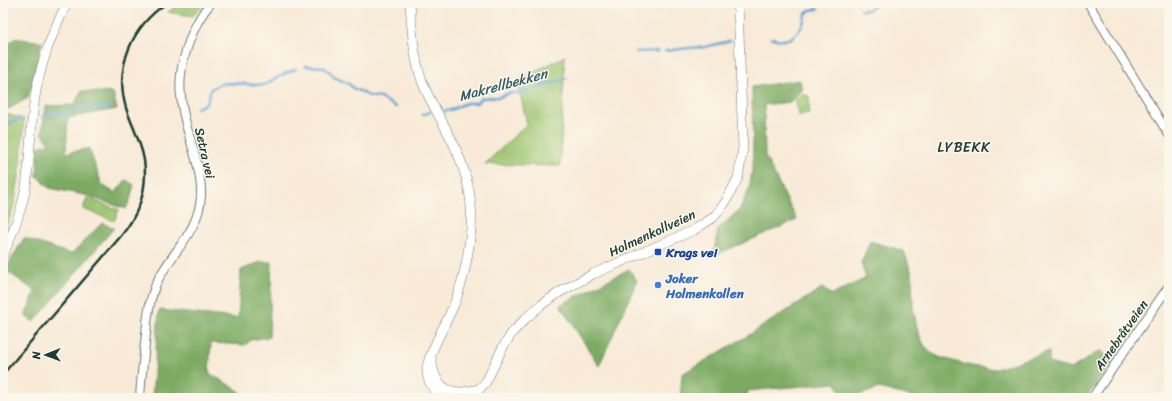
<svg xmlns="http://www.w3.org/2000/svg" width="1172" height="401" viewBox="0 0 1172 401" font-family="Sriracha,sans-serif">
  <rect width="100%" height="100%" fill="#fbf7ec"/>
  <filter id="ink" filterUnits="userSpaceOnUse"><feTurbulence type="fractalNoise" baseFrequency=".025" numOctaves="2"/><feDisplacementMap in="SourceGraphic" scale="8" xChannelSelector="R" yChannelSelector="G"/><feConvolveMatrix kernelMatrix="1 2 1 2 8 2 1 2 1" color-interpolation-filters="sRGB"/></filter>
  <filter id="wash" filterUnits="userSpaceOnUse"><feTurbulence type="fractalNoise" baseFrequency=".012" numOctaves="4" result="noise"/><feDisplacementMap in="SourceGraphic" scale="16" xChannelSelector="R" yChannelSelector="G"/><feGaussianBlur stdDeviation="0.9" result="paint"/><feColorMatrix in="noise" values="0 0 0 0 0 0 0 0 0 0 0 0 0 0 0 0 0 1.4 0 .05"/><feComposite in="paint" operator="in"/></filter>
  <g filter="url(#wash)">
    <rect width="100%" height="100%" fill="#f8ead7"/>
    <g fill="#9bc470" stroke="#5d8052">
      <path d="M 182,3 L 205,3 L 193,16 L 168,12 Z"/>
      <path d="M 565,56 L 560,166 L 485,164 L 527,124 L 517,81 Z"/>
      <path d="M 801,94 L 809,96 L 809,114 L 799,116 L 799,112 L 794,102 Z"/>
      <path d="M 3,113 L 24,119 L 21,163 L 15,201 L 3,240 Z"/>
      <path d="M 87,198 L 119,210 L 114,221 L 83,209 Z"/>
    </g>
    <g fill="#7caa62" stroke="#4e744b">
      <path d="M 15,38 L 42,42 L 28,98 L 3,112 L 3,49 Z"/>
      <path d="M 800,80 L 802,90 L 790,102 L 764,105 L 765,156 L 797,220 L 713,256 L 718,229 L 740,209 L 749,189 L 753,164 L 752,87 Z"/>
      <path d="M 81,91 L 113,93 L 117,109 L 68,118 L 66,153 L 89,148 L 102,185 L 115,193 L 126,180 L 134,185 L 130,200 L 126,209 L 84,195 L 49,188 L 37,176 L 39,146 L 49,144 L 42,133 L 46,106 L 74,105 Z"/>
      <path d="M 102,223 L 114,228 L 34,322 L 25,316 L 35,291 L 5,270 L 24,238 L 71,254 Z"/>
      <path d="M 870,241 L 904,251 L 912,274 L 913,307 L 918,332 L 924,345 L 931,353 L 939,357 L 971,366 L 996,369 L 1049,351 L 1049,363 L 1071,369 L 1101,350 L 1112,363 L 1086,398 L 917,398 L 879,388 L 852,398 L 843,398 L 836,383 L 747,391 L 749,398 L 680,398 L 682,374 L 749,335 L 822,288 L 832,295 L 866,278 L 861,263 Z"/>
      <path d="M 260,262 L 272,262 L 269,337 L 251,340 L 245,345 L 211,343 L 209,373 L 241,392 L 239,398 L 213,398 L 210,395 L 205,398 L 152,398 L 159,310 L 238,318 L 241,270 Z"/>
      <path d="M 629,269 L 637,281 L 599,366 L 560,305 Z"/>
    </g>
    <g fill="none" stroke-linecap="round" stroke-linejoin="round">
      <g stroke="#5ea3d4" stroke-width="2.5">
        <path d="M 861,10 L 868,10 L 879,3"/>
        <path d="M 771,38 C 775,38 780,41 784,40 C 795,39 804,26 805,15 L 810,10 L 818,9"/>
        <path d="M 665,51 L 689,48 L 705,47 L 730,41"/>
        <path d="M 636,52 L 658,51"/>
        <path d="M 306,66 L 323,67 L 330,72 L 334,77 L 349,84 L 354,89 L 360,91 L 369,96 L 381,98 L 396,107"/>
        <path d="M 197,108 L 207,103 L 211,89 L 218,85 L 226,83 L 264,85 L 284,74 L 296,69"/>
        <path d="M 444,111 L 451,110 L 466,103 L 477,103 L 481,98 L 499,97 L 510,93 L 522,93 L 567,78"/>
        <path d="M 422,115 L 430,112"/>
        <path d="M 42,117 C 46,116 49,114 53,113 C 59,111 67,115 72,109 C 81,109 103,106 109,109"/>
        <path d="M 3,124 C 9,124 14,121 21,119"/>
      </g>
    </g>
  </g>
  <g filter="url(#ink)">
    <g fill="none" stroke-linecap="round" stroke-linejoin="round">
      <defs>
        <g id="tertiary">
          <path d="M 1088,3 L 1169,135"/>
          <path d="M 140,398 C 141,380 143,362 145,344 C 147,324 148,303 156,284 C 170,253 199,233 201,196 C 202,161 183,130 181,96 C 179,80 182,63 187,48 C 192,32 199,16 211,3"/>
          <path d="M 1092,398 L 1169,286"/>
        </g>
        <g id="secondary">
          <path d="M 410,3 C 412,29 413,56 422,81 C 428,98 438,113 446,129 C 463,160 474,194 471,228 C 469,253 463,282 454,305 C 445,325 433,345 427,366 C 426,381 432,390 445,398"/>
          <path d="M 3,255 C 13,233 22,210 26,186 C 31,153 30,119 37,86 C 43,57 53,30 67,3"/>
          <path d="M 431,357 C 433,375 439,392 460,392 C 466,392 473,390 479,389"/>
          <path d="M 470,398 L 486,382 L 503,347 L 512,333 L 525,319 L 541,305 L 560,292 L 593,274 L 694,230 L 714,217 L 725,203 L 738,178 L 743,148 L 738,3"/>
        </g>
      </defs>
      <use href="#tertiary" stroke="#6b7a6d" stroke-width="10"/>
      <use href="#secondary" stroke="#6b7a6d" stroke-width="10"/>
      <use href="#tertiary" stroke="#fff" stroke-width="8"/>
      <use href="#secondary" stroke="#fff" stroke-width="9"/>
      <path stroke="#1f3d34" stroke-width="2.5" d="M 3,374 L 121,236 C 139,214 148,188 144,160 C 141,142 132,126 126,108 C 114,67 132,26 167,3"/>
    </g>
  </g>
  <rect fill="#1a4fb4" stroke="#fbf7ec" stroke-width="1.5" x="654" y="248" width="8" height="8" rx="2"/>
  <circle fill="#3f7fe0" stroke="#fbf7ec" stroke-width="1.5" cx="658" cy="285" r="4"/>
  <g text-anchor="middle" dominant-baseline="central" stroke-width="3" stroke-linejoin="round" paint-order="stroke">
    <g font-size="13" fill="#1f3d34" stroke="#fbf7ec">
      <text transform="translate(205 153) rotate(77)">Setra vei</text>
      <text transform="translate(652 233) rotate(-25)">Holmenkollveien</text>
      <text transform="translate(1121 335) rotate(-55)">Arnebråtveien</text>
    </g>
    <g font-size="13" font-weight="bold" fill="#164399" stroke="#fbf7ec" text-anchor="start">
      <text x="666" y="252">Krags vei</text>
    </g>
    <g font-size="13" font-weight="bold" fill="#366cbe" stroke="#fbf7ec" text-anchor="start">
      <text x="666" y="278">Joker<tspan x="666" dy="15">Holmenkollen</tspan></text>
    </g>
    <g font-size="14" font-style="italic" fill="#325c64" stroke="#fbf7ec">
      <text transform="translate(503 85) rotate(-15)">Makrellbekken</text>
    </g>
    <g font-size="14" letter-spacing="1" fill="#1f3d34" stroke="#fbf7ec">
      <text x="964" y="147">LYBEKK</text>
    </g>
  </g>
  <rect width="1172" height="401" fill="none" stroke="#fbf7ec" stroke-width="16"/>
  <g transform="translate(46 355) rotate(269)" stroke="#fbf7ec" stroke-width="3" paint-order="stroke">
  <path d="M0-3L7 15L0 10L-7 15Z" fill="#1f3d34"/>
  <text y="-6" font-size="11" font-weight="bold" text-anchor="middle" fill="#1f3d34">N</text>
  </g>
</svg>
